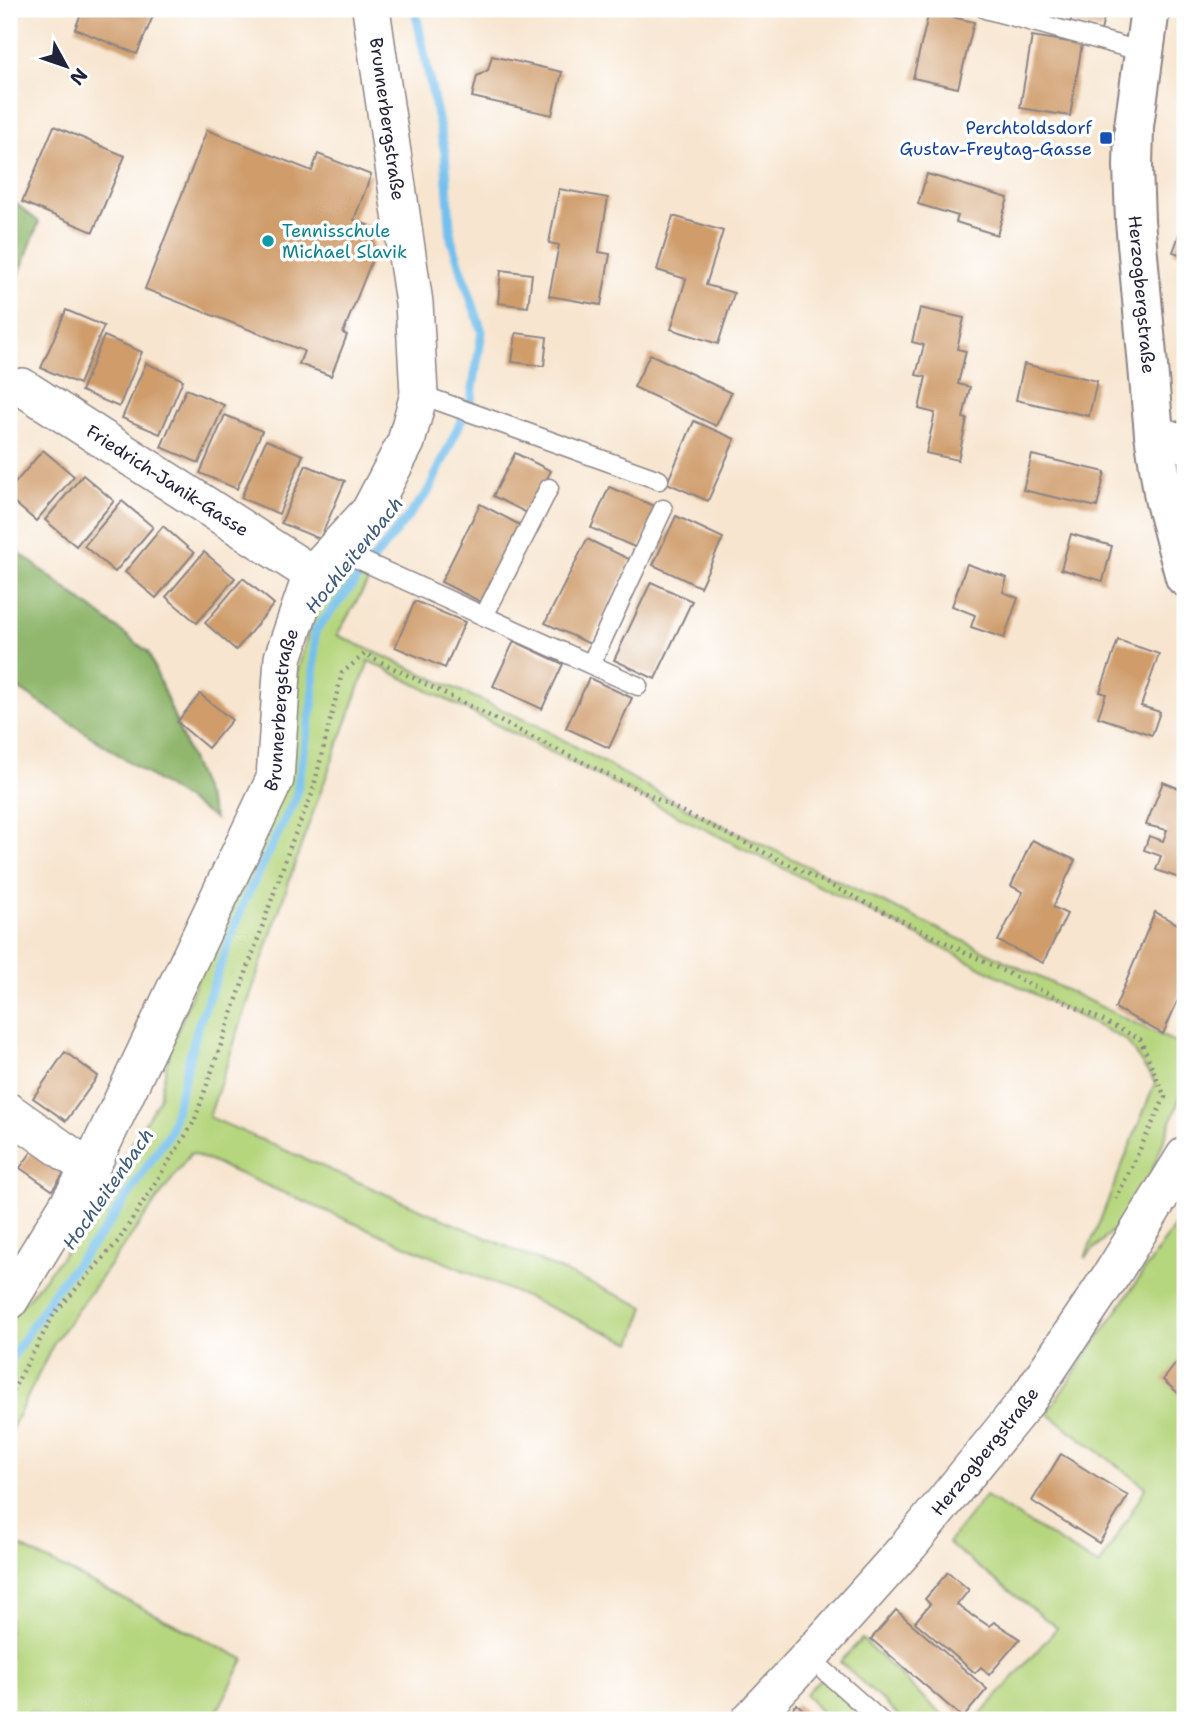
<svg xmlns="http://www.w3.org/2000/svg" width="1194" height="1729" viewBox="0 0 1194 1729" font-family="'Shantell Sans',sans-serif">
  <rect width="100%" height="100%" fill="#fff"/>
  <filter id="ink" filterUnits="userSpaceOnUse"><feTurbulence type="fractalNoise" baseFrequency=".0143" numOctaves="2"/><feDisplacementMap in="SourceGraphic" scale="14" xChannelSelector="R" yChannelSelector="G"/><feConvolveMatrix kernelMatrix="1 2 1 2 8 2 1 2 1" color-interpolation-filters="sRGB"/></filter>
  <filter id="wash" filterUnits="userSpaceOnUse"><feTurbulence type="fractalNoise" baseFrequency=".00686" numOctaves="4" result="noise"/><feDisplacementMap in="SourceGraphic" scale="28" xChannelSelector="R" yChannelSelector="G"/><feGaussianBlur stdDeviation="1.57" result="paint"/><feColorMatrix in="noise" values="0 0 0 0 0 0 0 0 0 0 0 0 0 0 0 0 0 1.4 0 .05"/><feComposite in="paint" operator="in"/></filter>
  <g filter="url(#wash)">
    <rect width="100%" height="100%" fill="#f7e5cf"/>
    <g fill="#b6d67e" stroke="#6c7c5c" stroke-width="2">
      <path d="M 347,570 L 369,580 L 337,635 L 538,726 L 684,807 L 1185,1047 L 1185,1084 L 1140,1203 L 1085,1258 L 1155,1083 L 1126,1040 L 369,661 L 304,837 L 209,1117 L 645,1307 L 632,1343 L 191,1153 L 55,1341 L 9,1434 L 9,1322 L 67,1250 L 159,1099 L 170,1050 L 210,947 L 296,677 L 315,607 Z"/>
      <path d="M 1185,1211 L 1185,1720 L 976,1720 L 1057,1628 L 948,1543 L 985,1496 L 1099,1566 L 1146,1487 L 1047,1413 Z"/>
      <path d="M 9,1541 L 244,1659 L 217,1712 L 232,1720 L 51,1720 L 29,1711 L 27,1720 L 9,1720 Z"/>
      <path d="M 862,1639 L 947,1720 L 903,1720 L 840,1662 Z"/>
      <path d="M 821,1678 L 866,1720 L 828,1720 L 805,1694 Z"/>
    </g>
    <g fill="#90b76d" stroke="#596c54" stroke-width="2">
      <path d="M 9,198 L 39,222 L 9,301 Z"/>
      <path d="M 9,545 L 148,652 L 215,819 L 9,682 Z"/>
    </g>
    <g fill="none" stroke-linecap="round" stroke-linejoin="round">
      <path stroke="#73bfed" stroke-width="9" d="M 9,1362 L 58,1286 L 106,1228 L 170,1132 L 197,1029 L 244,902 L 296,797 L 313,701 L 315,631 L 428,492 L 471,400 L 482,332 L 451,239 L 445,153 L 415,9"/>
    </g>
    <g id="blocks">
      <g fill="#cf9c6a">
        <path d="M 83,9 L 135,9 L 153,16 L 137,54 L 75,29 Z"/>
        <path d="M 1074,9 L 1106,9 L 1101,31 L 1070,23 Z"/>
        <path d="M 929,12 L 974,22 L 958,88 L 913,78 Z"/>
        <path d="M 1032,36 L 1082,44 L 1070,116 L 1020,108 Z"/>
        <path d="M 492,56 L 562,72 L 552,115 L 472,97 L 477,76 L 488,70 Z"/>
        <path d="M 54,126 L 125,156 L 93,232 L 22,202 Z"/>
        <path d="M 207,130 L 312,171 L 318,154 L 371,175 L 354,220 L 370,226 L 374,255 L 343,333 L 347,335 L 331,376 L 299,364 L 304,351 L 145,289 Z"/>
        <path d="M 927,174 L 1008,198 L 997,235 L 956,222 L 958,216 L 918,204 Z"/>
        <path d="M 559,189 L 608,198 L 599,252 L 610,254 L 601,305 L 549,296 L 559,245 L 549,243 Z"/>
        <path d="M 673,216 L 723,231 L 706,285 L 734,293 L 718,344 L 671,329 L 686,279 L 657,270 Z"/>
        <path d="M 1182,227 L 1185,228 L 1185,256 L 1173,252 Z"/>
        <path d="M 501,270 L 532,274 L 528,307 L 498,303 Z"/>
        <path d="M 920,308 L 964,318 L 957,349 L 966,351 L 958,384 L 970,387 L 963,418 L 967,419 L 958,460 L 926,453 L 935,413 L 919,409 L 926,377 L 916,375 L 924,345 L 912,342 Z"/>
        <path d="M 66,310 L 104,326 L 79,384 L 41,368 Z"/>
        <path d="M 516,333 L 547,337 L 544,366 L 512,362 Z"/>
        <path d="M 104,336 L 142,352 L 119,407 L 81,391 Z"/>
        <path d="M 650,354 L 731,393 L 716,426 L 634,387 Z"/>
        <path d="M 146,363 L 183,380 L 160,434 L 122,418 Z"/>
        <path d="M 1024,364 L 1097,381 L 1089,416 L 1016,400 Z"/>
        <path d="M 186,389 L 224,405 L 199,463 L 161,447 Z"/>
        <path d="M 225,415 L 262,431 L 237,489 L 200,473 Z"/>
        <path d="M 694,421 L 735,439 L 708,501 L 667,483 Z"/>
        <path d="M 266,440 L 303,455 L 279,514 L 241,498 Z"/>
        <path d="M 43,450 L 74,476 L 36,521 L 9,498 L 9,490 Z"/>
        <path d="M 515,453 L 551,471 L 529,514 L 493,496 Z"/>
        <path d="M 1032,455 L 1105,472 L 1097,507 L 1023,490 Z"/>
        <path d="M 306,465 L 345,481 L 320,539 L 281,523 Z"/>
        <path d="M 83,475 L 114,501 L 76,546 L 45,520 Z"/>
        <path d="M 609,487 L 657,507 L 639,549 L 591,528 Z"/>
        <path d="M 122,501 L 153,527 L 115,572 L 84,546 Z"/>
        <path d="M 480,504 L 520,525 L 481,602 L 441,582 Z"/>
        <path d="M 676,516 L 723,538 L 700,587 L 653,565 Z"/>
        <path d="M 163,526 L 194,553 L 156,598 L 125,572 Z"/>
        <path d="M 1071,534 L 1112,546 L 1103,581 L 1061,569 Z"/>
        <path d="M 587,539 L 631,560 L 590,644 L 545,623 Z"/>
        <path d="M 204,552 L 235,578 L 197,623 L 166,597 Z"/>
        <path d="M 967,564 L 1007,578 L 1003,592 L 1018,598 L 1004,638 L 971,627 L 975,615 L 952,606 Z"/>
        <path d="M 243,578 L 274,604 L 236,650 L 205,623 Z"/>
        <path d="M 651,582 L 692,601 L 655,679 L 614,660 Z"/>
        <path d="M 415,601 L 465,622 L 445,668 L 395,647 Z"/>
        <path d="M 1118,640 L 1159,654 L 1141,706 L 1160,712 L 1152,735 L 1098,717 L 1106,694 L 1100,692 Z"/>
        <path d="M 514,641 L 563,664 L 542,709 L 493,686 Z"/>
        <path d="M 589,678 L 632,698 L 609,748 L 566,728 Z"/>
        <path d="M 200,694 L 232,720 L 208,748 L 177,722 Z"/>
        <path d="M 1163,782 L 1185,791 L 1185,880 L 1156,870 L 1161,856 L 1144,850 L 1149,836 L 1163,841 L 1167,830 L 1146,825 Z"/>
        <path d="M 1032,840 L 1075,860 L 1053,907 L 1067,914 L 1043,963 L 998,941 L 1023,892 L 1011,886 Z"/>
        <path d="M 1155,912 L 1185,928 L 1185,984 L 1163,1034 L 1115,1008 Z"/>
        <path d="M 65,1052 L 98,1076 L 66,1121 L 33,1098 Z"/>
        <path d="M 38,1143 L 69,1166 L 52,1190 L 20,1168 Z"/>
        <path d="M 1185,1352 L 1185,1399 L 1163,1380 Z"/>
        <path d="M 1061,1454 L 1128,1496 L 1099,1543 L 1032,1501 Z"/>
        <path d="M 948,1572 L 969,1590 L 957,1605 L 989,1626 L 994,1622 L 1020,1639 L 989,1675 L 981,1667 L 975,1673 L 915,1622 L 930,1604 L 925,1599 Z"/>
        <path d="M 896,1610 L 987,1689 L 963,1718 L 871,1639 Z"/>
        <path d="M 797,1704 L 814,1720 L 787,1720 L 784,1717 Z"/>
      </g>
    </g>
  </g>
  <g filter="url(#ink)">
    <use href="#blocks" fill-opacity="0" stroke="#8c8485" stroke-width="2"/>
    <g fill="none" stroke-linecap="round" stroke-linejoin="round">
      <defs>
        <g id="lane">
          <path d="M 985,9 L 1144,52"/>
          <path d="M 419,394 L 659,480"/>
          <path d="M 336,549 L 638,686"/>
          <path d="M 484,616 L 549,488"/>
          <path d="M 591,664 L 663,509"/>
          <path d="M 809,1657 L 880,1720"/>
        </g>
        <g id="street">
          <path id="s1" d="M 22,387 L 312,574"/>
          <path d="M 1154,434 L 1185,444"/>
          <path d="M 9,1112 L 90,1169"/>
          <path id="s2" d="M 9,1301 L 90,1169 L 275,779 L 283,658 L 312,574 L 370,511 L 406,442 L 419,394 L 414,303 L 371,9"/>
          <path id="s3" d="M 750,1720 L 809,1657 L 910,1544 L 1028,1399 L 1114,1271 L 1185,1156"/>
        </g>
        <g id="secondary">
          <path id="s4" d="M 1150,9 L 1134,126 L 1133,166 L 1135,221 L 1154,434 L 1164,498 L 1185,577"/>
        </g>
      </defs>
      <use href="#lane" stroke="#8c8485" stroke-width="21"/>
      <use href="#street" stroke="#8c8485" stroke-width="40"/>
      <use href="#secondary" stroke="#8c8485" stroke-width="42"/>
      <path stroke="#8c8485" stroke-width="4.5" stroke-dasharray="2 5" stroke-linecap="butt" d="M 9,1397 L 54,1314 L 119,1240 L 194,1122 L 291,844 L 312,794 L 342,673 L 365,654 L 1140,1039 L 1165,1097 L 1116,1199"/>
      <use href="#lane" stroke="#fff" stroke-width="18"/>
      <use href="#street" stroke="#fff" stroke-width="37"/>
      <use href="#secondary" stroke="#fff" stroke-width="38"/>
    </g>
  </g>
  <rect fill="#1a4fb4" stroke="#fff" stroke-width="2.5" x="1099" y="131" width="14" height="14" rx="3.5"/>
  <circle fill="#0f9aa8" stroke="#fff" stroke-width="2.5" cx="268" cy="241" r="7"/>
  <g text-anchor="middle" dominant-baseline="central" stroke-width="7" stroke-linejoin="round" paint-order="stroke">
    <g font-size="18" fill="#22223b" stroke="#fff">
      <text transform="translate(387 119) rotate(82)">Brunnerbergstraße</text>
      <text stroke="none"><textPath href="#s4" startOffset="287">Herzogbergstraße</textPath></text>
      <text stroke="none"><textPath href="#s1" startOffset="173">Friedrich-Janik-Gasse</textPath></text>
      <text stroke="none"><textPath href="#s2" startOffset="656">Brunnerbergstraße</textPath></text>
      <text stroke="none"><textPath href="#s3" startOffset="357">Herzogbergstraße</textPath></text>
    </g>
    <g font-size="18" fill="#164399" stroke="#fff" text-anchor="end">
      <text x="1092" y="128">Perchtoldsdorf<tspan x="1092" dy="21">Gustav-Freytag-Gasse</tspan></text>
    </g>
    <g font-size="18" fill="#0d838f" stroke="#fff" text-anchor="start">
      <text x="282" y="231">Tennisschule<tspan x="282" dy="21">Michael Slavik</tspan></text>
    </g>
    <g font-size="19" font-style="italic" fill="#3e5979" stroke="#fff">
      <text transform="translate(354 555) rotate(-51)">Hochleitenbach</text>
      <text transform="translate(108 1189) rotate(-55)">Hochleitenbach</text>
    </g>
  </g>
  <rect width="1194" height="1729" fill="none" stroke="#fff" stroke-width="35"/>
  <g transform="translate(66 66) rotate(130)" stroke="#ffffff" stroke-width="5" paint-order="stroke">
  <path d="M0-5L12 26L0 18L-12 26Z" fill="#22223b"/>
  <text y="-10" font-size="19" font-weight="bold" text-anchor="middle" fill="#22223b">N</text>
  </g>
</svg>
